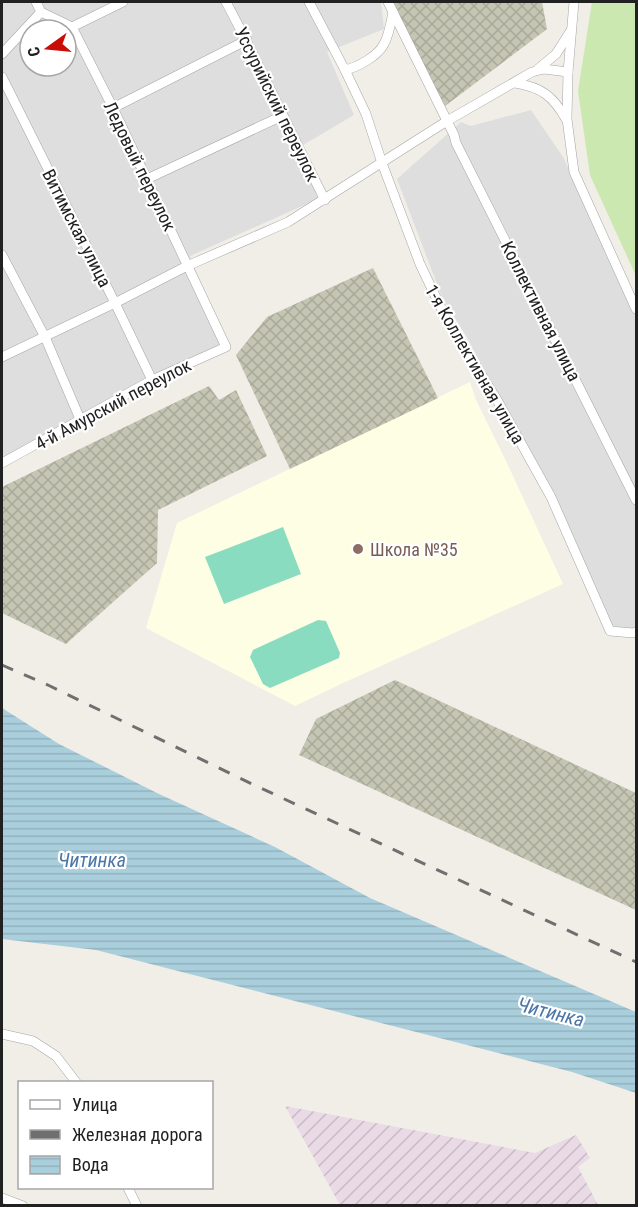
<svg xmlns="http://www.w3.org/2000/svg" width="638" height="1207" viewBox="0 0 638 1207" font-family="'Roboto Condensed',sans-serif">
  <defs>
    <pattern id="industrial-furrows" width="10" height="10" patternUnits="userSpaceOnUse" patternTransform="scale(1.5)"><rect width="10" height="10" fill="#e9dae6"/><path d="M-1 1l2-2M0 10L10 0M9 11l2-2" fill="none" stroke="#c8bbc5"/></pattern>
    <pattern id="construction-cross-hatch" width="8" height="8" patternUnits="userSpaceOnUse" patternTransform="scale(1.5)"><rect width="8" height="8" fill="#c5c5b3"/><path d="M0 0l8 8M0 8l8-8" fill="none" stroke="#a9a99a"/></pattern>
    <pattern id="water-rules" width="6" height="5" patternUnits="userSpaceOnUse" patternTransform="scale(1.5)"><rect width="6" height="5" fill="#aacfdc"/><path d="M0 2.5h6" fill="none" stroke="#92b1bc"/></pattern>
  </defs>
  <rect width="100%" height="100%" fill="#f1eee8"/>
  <g fill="#dfdede" fill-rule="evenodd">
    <path d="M 2,2 L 381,2 L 384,29 L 327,52 L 354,115 L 298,148 L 318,199 L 190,256 L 226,347 L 152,380 L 2,463 ZM 30,30 L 66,30 L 66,66 L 30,66 Z"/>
    <path d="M 531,110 L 563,157 L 636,311 L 636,632 L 610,631 L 552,497 L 497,399 L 468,339 L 442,297 L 397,179 L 461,122 L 471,126 Z"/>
  </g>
  <path fill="url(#industrial-furrows)" d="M 285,1106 L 535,1153 L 576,1135 L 590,1158 L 578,1167 L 598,1205 L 340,1205 Z"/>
  <path fill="#fdfee3" d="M 470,382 L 476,400 L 507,463 L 563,584 L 341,684 L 295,706 L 146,628 L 177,523 Z"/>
  <g fill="url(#construction-cross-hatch)">
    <path d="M 391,2 L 542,2 L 547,29 L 445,106 Z"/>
    <path d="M 373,268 L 438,398 L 290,469 L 236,355 L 267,317 Z"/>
    <path d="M 209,386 L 219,400 L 236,390 L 267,456 L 158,510 L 157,563 L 66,644 L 2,613 L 2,487 Z"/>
    <path d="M 395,680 L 636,793 L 636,910 L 299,755 L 316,719 Z"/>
  </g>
  <path fill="#cae8b0" d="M 592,2 L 636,2 L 636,276 L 590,175 L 578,91 Z"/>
  <g fill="#89dcbf">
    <path d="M 283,527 L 301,574 L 224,604 L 205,557 Z"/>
    <path d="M 318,620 L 326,621 L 340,653 L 339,658 L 270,688 L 263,684 L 250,657 L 253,650 Z"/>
  </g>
  <path fill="url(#water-rules)" d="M 2,708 L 59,744 L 159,794 L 275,847 L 370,898 L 636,1012 L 636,1093 L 572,1072 L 96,950 L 2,939 Z"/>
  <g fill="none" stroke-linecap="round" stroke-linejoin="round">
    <defs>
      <g id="minor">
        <path d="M 226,2 C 261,67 291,134 325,200"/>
        <path d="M 309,2 L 345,70 L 366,114 L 382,163 L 420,264 L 443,312 L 497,400 L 551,497 L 610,631 L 633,633 L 636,632"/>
        <path d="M 388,2 L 454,135 L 456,143 L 636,500"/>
        <path d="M 574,2 L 568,72 L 567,119 L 574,172 L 636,309"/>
        <path d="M 72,27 L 123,2"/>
        <path d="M 2,54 L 41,12"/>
        <path d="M 538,69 L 556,54 L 570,32"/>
        <path d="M 345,70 C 358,67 378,56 384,44 C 389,35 391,22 393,12"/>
        <path d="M 2,77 L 115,303 L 152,380"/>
        <path d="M 515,83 C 541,87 553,96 566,119"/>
        <path d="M 113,108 L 247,40"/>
        <path d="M 147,179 L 282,116"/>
        <path d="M 2,255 L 45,337 L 80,419"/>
        <path d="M 2,357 L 115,303 L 187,266 L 288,222 L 447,121 L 532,72 L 544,69 L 568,72"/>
        <path d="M 2,463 L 152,380 L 226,347 L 113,108 L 72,27 L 41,12 L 36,2"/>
        <path d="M 2,1034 L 33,1041 L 56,1056 L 76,1082"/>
        <path d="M 128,1188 L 137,1206"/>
        <path d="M 2,1198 L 23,1206"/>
      </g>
    </defs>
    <use href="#minor" stroke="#a5a5a5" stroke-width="10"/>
    <use href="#minor" stroke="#fff" stroke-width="9"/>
    <path stroke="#6f6f6f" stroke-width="3" stroke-dasharray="12 12" stroke-linecap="butt" d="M 2,665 L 50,686 L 252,784 L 636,962"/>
  </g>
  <circle fill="#8d6e63" stroke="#fff" stroke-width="2" cx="358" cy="549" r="6"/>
  <g text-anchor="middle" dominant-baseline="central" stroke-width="4.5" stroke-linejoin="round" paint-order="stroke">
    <g font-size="18" fill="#212121" stroke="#fff">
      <text transform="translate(277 104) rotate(64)">Уссурийский переулок</text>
      <text transform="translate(140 166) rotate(64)">Ледовый переулок</text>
      <text transform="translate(77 228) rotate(63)">Витимская улица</text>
      <text transform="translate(541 311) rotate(63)">Коллективная улица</text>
      <text transform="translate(475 364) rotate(60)">1-я Коллективная улица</text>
      <text transform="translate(113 404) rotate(-28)">4-й Амурский переулок</text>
    </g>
    <g font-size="18" fill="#785e54" stroke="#fff" text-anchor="start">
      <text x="370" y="549">Школа №35</text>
    </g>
    <g font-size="20" font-style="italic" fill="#4c77a6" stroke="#fff">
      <text x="92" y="860">Читинка</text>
      <text transform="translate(551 1012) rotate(14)">Читинка</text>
    </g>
  </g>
  <rect width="638" height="1207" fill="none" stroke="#212121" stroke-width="6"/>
  <rect x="18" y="1081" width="195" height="108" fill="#ffffff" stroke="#a6a6a6" stroke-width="1.5"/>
  <rect x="30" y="1100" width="30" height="9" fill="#ffffff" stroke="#a6a6a6" stroke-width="1.5"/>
  <text x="72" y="1111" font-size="18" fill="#212121">Улица</text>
  <rect x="30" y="1130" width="30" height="9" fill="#6f6f6f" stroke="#a6a6a6" stroke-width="1.5"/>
  <text x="72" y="1141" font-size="18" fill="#212121">Железная дорога</text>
  <rect x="30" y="1156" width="30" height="18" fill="url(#water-rules)" stroke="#a6a6a6" stroke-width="1.5"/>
  <text x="72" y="1171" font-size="18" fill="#212121">Вода</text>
  <g transform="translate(48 48) rotate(255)"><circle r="28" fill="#ffffff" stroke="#a6a6a6" stroke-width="1.5"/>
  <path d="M0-4.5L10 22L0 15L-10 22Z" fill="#ca0e07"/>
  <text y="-9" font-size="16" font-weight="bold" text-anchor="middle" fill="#212121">С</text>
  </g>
</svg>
